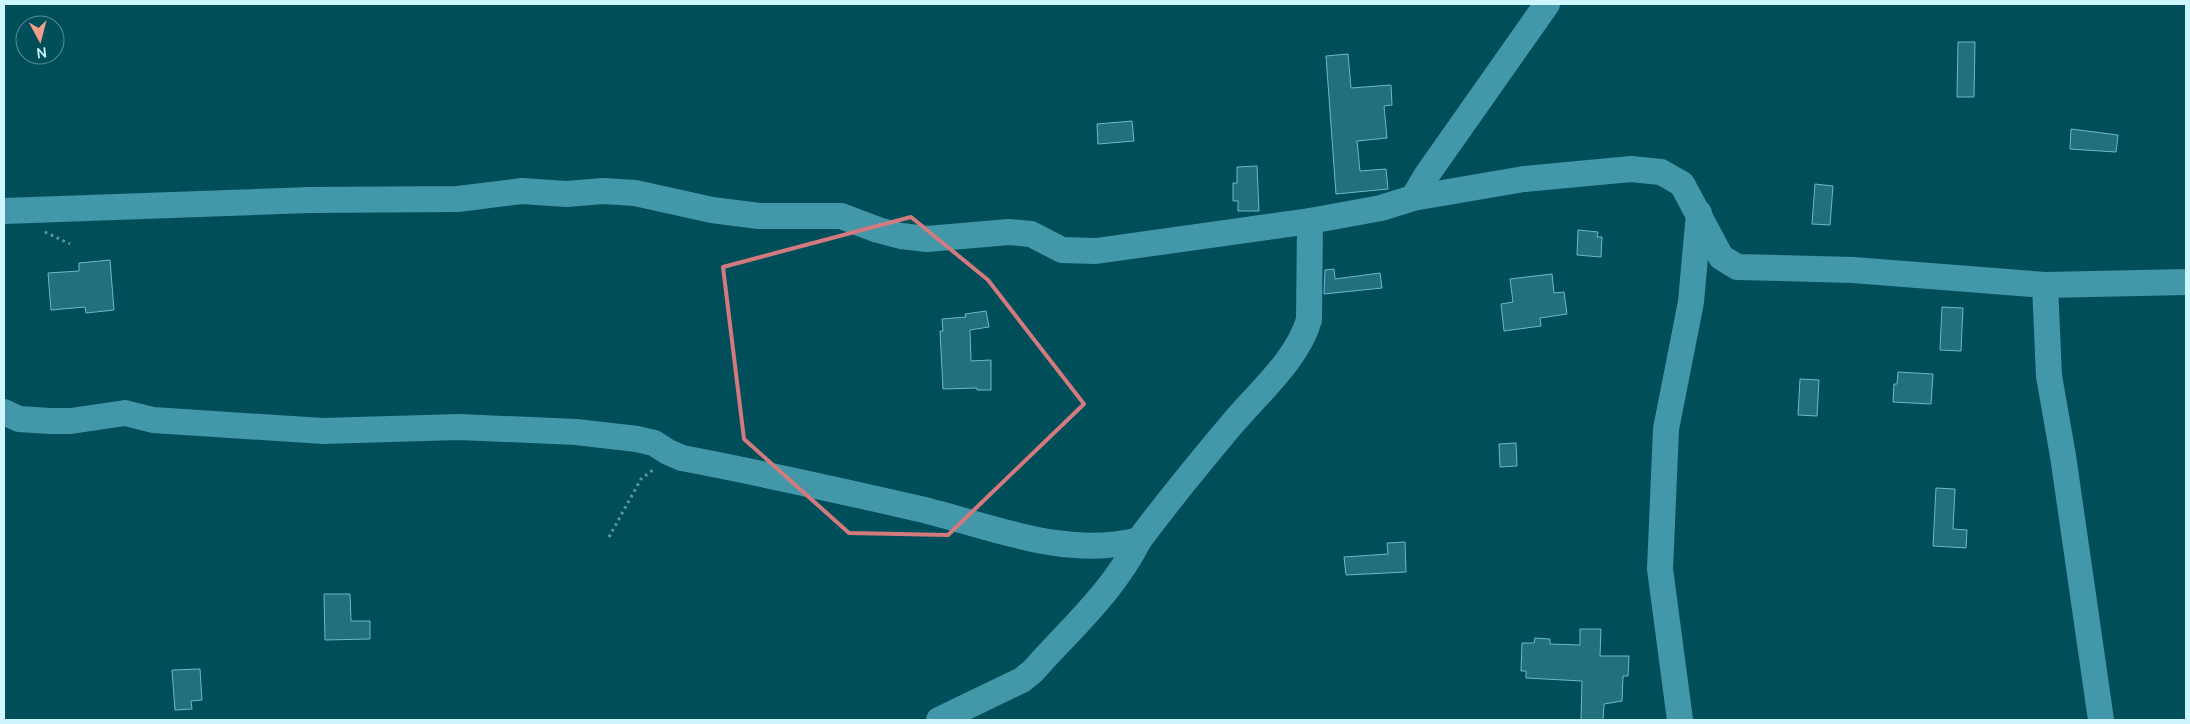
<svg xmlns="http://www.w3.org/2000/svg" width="2190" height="724" viewBox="0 0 2190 724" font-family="Manrope,sans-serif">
  <rect width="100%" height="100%" fill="#004e5a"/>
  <g fill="#22707e" stroke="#67bbcc">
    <path d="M 1958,42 L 1975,42 L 1974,97 L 1957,97 Z"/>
    <path d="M 1348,54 L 1351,88 L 1391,85 L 1392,105 L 1384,106 L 1387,138 L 1357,141 L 1360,171 L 1386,169 L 1388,189 L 1336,194 L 1326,56 Z"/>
    <path d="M 1132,121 L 1134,141 L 1098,144 L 1097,124 Z"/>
    <path d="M 2071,129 L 2118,135 L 2116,152 L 2070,149 Z"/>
    <path d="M 1257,166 L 1259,211 L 1238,211 L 1238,201 L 1233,201 L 1233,183 L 1237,183 L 1237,167 Z"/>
    <path d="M 1815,184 L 1833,186 L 1830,225 L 1812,224 Z"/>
    <path d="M 1578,230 L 1598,232 L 1597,237 L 1602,237 L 1601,257 L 1577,255 Z"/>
    <path d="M 110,260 L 114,310 L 86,313 L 85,307 L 51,310 L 48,273 L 79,271 L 79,263 Z"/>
    <path d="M 1334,269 L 1335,279 L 1380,273 L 1382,288 L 1324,294 L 1325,270 Z"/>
    <path d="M 1552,274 L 1554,293 L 1564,292 L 1567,314 L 1540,318 L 1541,326 L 1504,331 L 1501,304 L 1513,302 L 1510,279 Z"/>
    <path d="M 1942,307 L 1963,308 L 1961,351 L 1940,350 Z"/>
    <path d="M 986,311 L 989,327 L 970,330 L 971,361 L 991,360 L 991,390 L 977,390 L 977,388 L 943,389 L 940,331 L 943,331 L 942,319 L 966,317 L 965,314 Z"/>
    <path d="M 1898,372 L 1933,374 L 1931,404 L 1893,402 L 1894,384 L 1897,384 Z"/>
    <path d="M 1800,379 L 1819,380 L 1817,416 L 1798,415 Z"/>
    <path d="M 1516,443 L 1517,466 L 1500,467 L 1499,444 Z"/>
    <path d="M 1936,488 L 1955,489 L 1953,529 L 1967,530 L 1966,548 L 1933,546 Z"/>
    <path d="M 1405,542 L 1406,572 L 1346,575 L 1344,557 L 1388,554 L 1387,543 Z"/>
    <path d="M 324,594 L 350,594 L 351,621 L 370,621 L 370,639 L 325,640 Z"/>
    <path d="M 1580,629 L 1601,629 L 1600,656 L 1629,656 L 1628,676 L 1623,676 L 1622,701 L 1604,704 L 1603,720 L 1581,720 L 1582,681 L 1526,678 L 1526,671 L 1521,671 L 1522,643 L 1534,643 L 1535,638 L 1550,639 L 1550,644 L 1580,645 Z"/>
    <path d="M 200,669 L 202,700 L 191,701 L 192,709 L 175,710 L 172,670 Z"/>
  </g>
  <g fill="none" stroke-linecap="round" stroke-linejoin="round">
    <g stroke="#5d9aa5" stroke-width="3" stroke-dasharray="2.5 4" stroke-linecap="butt">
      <path d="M 45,232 L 70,244"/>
      <path d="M 609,537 L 641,479 L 654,469"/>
    </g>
    <g stroke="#4297a8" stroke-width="26">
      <path d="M 1413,198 L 1426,176 L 1547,4"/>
      <path d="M 4,211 L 310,200 L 458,199 L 522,191 L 566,194 L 603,191 L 635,193 L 712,210 L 759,216 L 841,216 L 878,230 L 901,236 L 927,239 L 1009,232 L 1031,234 L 1062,250 L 1096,251 L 1310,221 L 1381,208 L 1413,198 L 1524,179 L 1631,169 L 1661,172 L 1682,184 L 1721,257 L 1737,267 L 1853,270 L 2045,285 L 2186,282"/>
      <path d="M 2045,285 L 2049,376 L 2063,456 L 2101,720"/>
      <path d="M 4,412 L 19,419 L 50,421 L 71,421 L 125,413 L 153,420 L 323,431 L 459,427 L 576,432 L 637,439 L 654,443 L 668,452 L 682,458 C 762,473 841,491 920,509 C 991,526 1064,559 1139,540 C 1113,592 1071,628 1033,671 L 1022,680 L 939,720"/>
      <path d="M 1139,540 C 1169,500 1200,462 1232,424 C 1259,392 1297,360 1309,320 L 1310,221"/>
      <path d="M 1680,720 L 1660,569 L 1666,429 L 1691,302 L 1699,213"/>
    </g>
  </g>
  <path fill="none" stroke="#d37a7e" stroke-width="4" stroke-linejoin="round" d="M 911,217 L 988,280 L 1084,404 L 948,535 L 849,533 L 744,439 L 723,267 Z"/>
  <rect width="2190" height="724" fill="none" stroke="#cef6ff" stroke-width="10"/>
  <g transform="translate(40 40) rotate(173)"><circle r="24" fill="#004e5a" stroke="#52919c"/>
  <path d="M0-4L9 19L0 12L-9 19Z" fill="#f49d8b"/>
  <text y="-8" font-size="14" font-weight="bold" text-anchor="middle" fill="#cef6ff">N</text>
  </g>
</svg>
